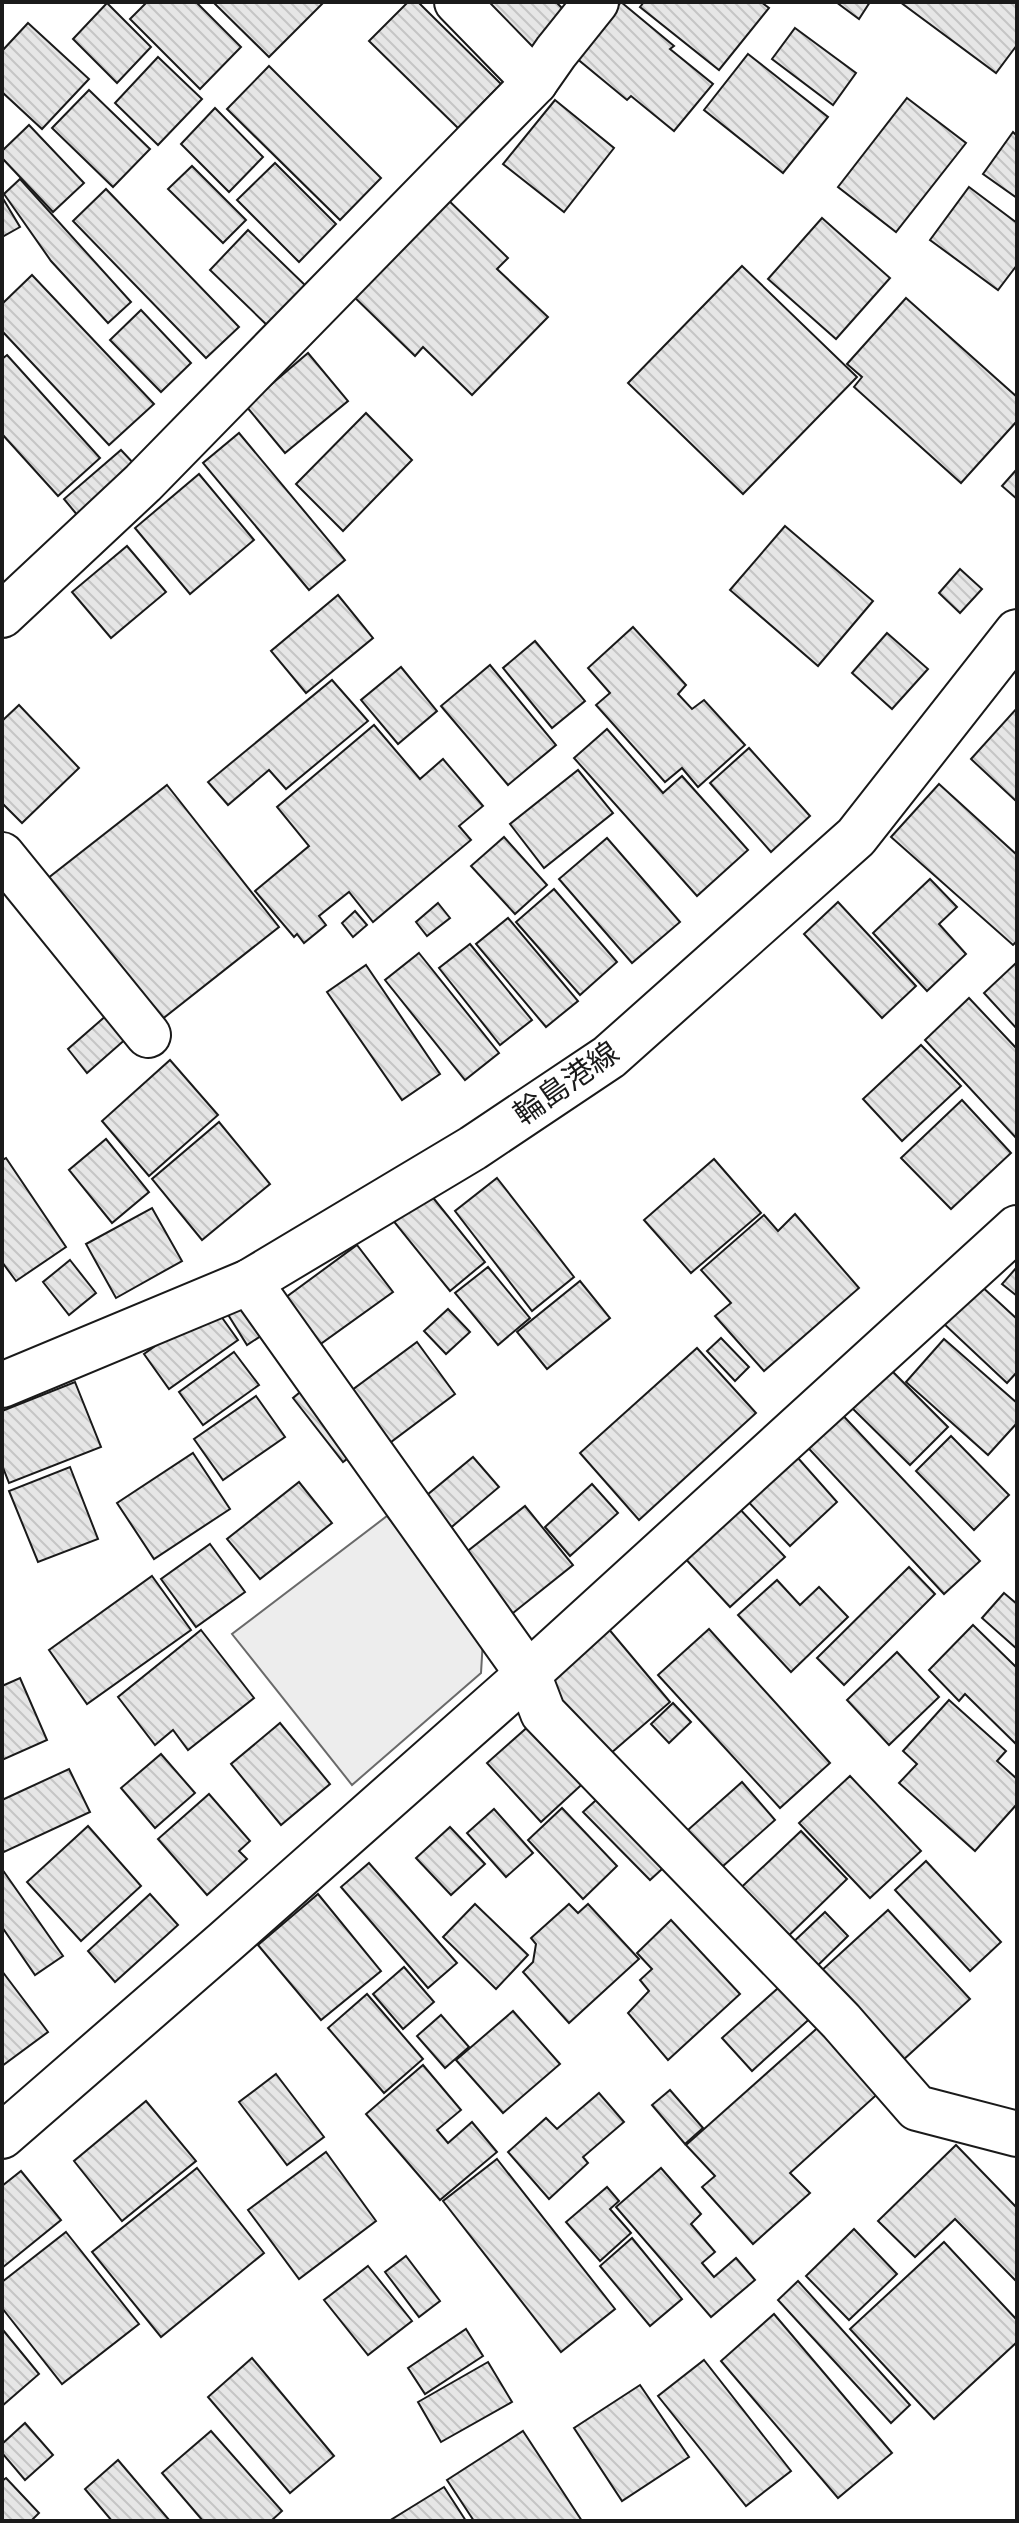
<svg xmlns="http://www.w3.org/2000/svg" width="1019" height="2523" viewBox="0 0 1019 2523" font-family="Jost,'Noto Sans JP',sans-serif">
  <defs>
    <pattern id="building-back-hatch" width="6" height="6" patternUnits="userSpaceOnUse" patternTransform="scale(2)"><rect width="6" height="6" fill="#e6e6e6"/><path d="M-1 5l2 2M0 0l6 6M5-1l2 2" fill="none" stroke="#c5c5c5"/></pattern>
  </defs>
  <rect width="100%" height="100%" fill="#fff"/>
  <path fill="#ededed" stroke="#6a6a6a" stroke-width="2" d="M 387,1516 L 483,1639 L 481,1673 L 352,1785 L 232,1634 Z"/>
  <g fill="url(#building-back-hatch)" stroke="#1a1a1a" stroke-width="2">
    <path d="M 147,2 L 196,2 L 241,47 L 200,89 L 130,19 Z"/>
    <path d="M 213,2 L 324,2 L 269,57 Z"/>
    <path d="M 408,2 L 418,2 L 501,84 L 458,128 L 369,41 Z"/>
    <path d="M 478,2 L 556,2 L 568,14 L 529,53 Z"/>
    <path d="M 621,2 L 674,46 L 670,49 L 713,84 L 674,131 L 631,96 L 627,100 L 575,57 Z"/>
    <path d="M 644,2 L 761,2 L 769,8 L 719,70 L 640,7 Z"/>
    <path d="M 836,2 L 870,2 L 859,19 Z"/>
    <path d="M 900,2 L 1017,2 L 1017,45 L 996,73 Z"/>
    <path d="M 107,3 L 151,47 L 117,83 L 73,39 Z"/>
    <path d="M 28,23 L 89,79 L 42,129 L 2,92 L 2,51 Z"/>
    <path d="M 795,28 L 856,73 L 833,105 L 772,59 Z"/>
    <path d="M 748,54 L 828,117 L 783,173 L 704,110 Z"/>
    <path d="M 158,57 L 202,99 L 158,145 L 115,103 Z"/>
    <path d="M 269,66 L 381,178 L 340,220 L 227,109 Z"/>
    <path d="M 89,90 L 150,149 L 113,187 L 52,128 Z"/>
    <path d="M 907,98 L 966,143 L 896,232 L 838,187 Z"/>
    <path d="M 555,100 L 614,148 L 564,212 L 503,164 Z"/>
    <path d="M 215,108 L 263,157 L 229,192 L 181,144 Z"/>
    <path d="M 29,125 L 84,183 L 53,212 L 2,158 L 2,151 Z"/>
    <path d="M 1013,132 L 1017,136 L 1017,198 L 983,174 Z"/>
    <path d="M 275,163 L 336,224 L 299,262 L 237,200 Z"/>
    <path d="M 192,166 L 246,220 L 223,243 L 168,189 Z"/>
    <path d="M 20,179 L 131,302 L 108,323 L 51,261 L 4,194 Z"/>
    <path d="M 969,187 L 1017,223 L 1017,265 L 998,290 L 930,240 Z"/>
    <path d="M 106,189 L 239,327 L 206,358 L 73,221 Z"/>
    <path d="M 443,195 L 508,258 L 497,269 L 548,317 L 472,395 L 423,347 L 415,356 L 348,291 Z"/>
    <path d="M 2,197 L 20,227 L 2,237 Z"/>
    <path d="M 822,218 L 890,278 L 836,339 L 768,279 Z"/>
    <path d="M 248,230 L 308,288 L 270,328 L 210,270 Z"/>
    <path d="M 742,266 L 857,377 L 743,494 L 628,383 Z"/>
    <path d="M 32,275 L 154,404 L 109,445 L 2,331 L 2,304 Z"/>
    <path d="M 906,298 L 1017,397 L 1017,421 L 961,483 L 854,387 L 862,377 L 847,364 Z"/>
    <path d="M 141,310 L 191,363 L 161,392 L 110,340 Z"/>
    <path d="M 308,353 L 348,401 L 285,453 L 246,406 Z"/>
    <path d="M 7,355 L 100,458 L 58,496 L 2,434 L 2,359 Z"/>
    <path d="M 366,413 L 412,460 L 343,531 L 296,484 Z"/>
    <path d="M 239,433 L 345,560 L 309,590 L 203,463 Z"/>
    <path d="M 121,450 L 136,466 L 78,516 L 64,499 Z"/>
    <path d="M 1017,469 L 1017,499 L 1002,486 Z"/>
    <path d="M 199,474 L 254,540 L 190,594 L 135,528 Z"/>
    <path d="M 785,526 L 873,601 L 818,666 L 730,590 Z"/>
    <path d="M 127,546 L 166,592 L 111,638 L 72,592 Z"/>
    <path d="M 960,569 L 982,589 L 960,613 L 939,593 Z"/>
    <path d="M 338,595 L 373,638 L 306,693 L 271,651 Z"/>
    <path d="M 633,627 L 686,685 L 678,694 L 692,709 L 704,700 L 745,745 L 698,787 L 682,768 L 665,782 L 596,705 L 610,693 L 588,668 Z"/>
    <path d="M 887,633 L 928,669 L 892,709 L 852,673 Z"/>
    <path d="M 535,641 L 585,701 L 552,728 L 503,668 Z"/>
    <path d="M 490,665 L 556,745 L 508,785 L 441,706 Z"/>
    <path d="M 401,667 L 437,711 L 398,744 L 361,700 Z"/>
    <path d="M 332,680 L 368,721 L 286,789 L 269,770 L 228,805 L 208,782 Z"/>
    <path d="M 19,705 L 79,768 L 22,823 L 2,803 L 2,721 Z"/>
    <path d="M 1017,708 L 1017,802 L 971,759 Z"/>
    <path d="M 374,725 L 420,779 L 443,759 L 483,806 L 459,826 L 471,840 L 373,922 L 349,892 L 319,916 L 326,925 L 304,943 L 297,934 L 294,937 L 255,891 L 309,846 L 277,807 Z"/>
    <path d="M 607,729 L 663,793 L 682,776 L 748,850 L 697,896 L 574,758 Z"/>
    <path d="M 749,748 L 810,816 L 771,852 L 710,783 Z"/>
    <path d="M 578,770 L 613,813 L 544,868 L 510,824 Z"/>
    <path d="M 939,784 L 1017,855 L 1017,941 L 1013,945 L 891,837 Z"/>
    <path d="M 167,785 L 279,927 L 151,1028 L 38,886 Z"/>
    <path d="M 504,837 L 547,885 L 515,914 L 471,866 Z"/>
    <path d="M 607,838 L 680,922 L 632,963 L 559,879 Z"/>
    <path d="M 930,879 L 957,907 L 939,924 L 966,954 L 927,991 L 873,933 Z"/>
    <path d="M 554,889 L 617,962 L 580,995 L 516,922 Z"/>
    <path d="M 838,902 L 916,986 L 882,1018 L 804,934 Z"/>
    <path d="M 438,903 L 450,918 L 427,936 L 416,922 Z"/>
    <path d="M 355,911 L 367,925 L 353,937 L 342,923 Z"/>
    <path d="M 508,918 L 578,1001 L 546,1027 L 476,944 Z"/>
    <path d="M 470,944 L 532,1020 L 500,1045 L 439,968 Z"/>
    <path d="M 419,953 L 499,1053 L 465,1080 L 385,980 Z"/>
    <path d="M 1017,962 L 1017,1029 L 984,993 Z"/>
    <path d="M 366,965 L 440,1074 L 402,1100 L 327,992 Z"/>
    <path d="M 969,998 L 1017,1049 L 1017,1139 L 925,1040 Z"/>
    <path d="M 116,1007 L 136,1030 L 87,1073 L 68,1049 Z"/>
    <path d="M 921,1045 L 961,1086 L 902,1141 L 863,1099 Z"/>
    <path d="M 170,1060 L 218,1115 L 149,1176 L 102,1121 Z"/>
    <path d="M 962,1100 L 1011,1153 L 951,1209 L 901,1158 Z"/>
    <path d="M 219,1122 L 270,1184 L 202,1240 L 152,1179 Z"/>
    <path d="M 106,1139 L 149,1192 L 112,1223 L 69,1170 Z"/>
    <path d="M 6,1158 L 66,1247 L 16,1281 L 2,1262 L 2,1160 Z"/>
    <path d="M 714,1159 L 761,1213 L 691,1273 L 644,1220 Z"/>
    <path d="M 497,1178 L 574,1277 L 532,1311 L 455,1211 Z"/>
    <path d="M 426,1189 L 485,1262 L 450,1291 L 391,1218 Z"/>
    <path d="M 152,1208 L 182,1261 L 116,1298 L 86,1244 Z"/>
    <path d="M 795,1214 L 859,1288 L 764,1371 L 715,1316 L 731,1303 L 701,1270 L 764,1215 L 778,1231 Z"/>
    <path d="M 357,1245 L 393,1292 L 308,1353 L 274,1306 Z"/>
    <path d="M 70,1260 L 96,1293 L 69,1315 L 43,1282 Z"/>
    <path d="M 488,1267 L 530,1318 L 498,1345 L 455,1293 Z"/>
    <path d="M 1017,1267 L 1017,1296 L 1002,1284 Z"/>
    <path d="M 580,1281 L 610,1318 L 547,1369 L 517,1332 Z"/>
    <path d="M 979,1284 L 1017,1319 L 1017,1372 L 1007,1383 L 943,1323 Z"/>
    <path d="M 238,1294 L 264,1334 L 247,1345 L 222,1305 Z"/>
    <path d="M 213,1305 L 238,1340 L 169,1389 L 144,1354 Z"/>
    <path d="M 448,1309 L 470,1332 L 446,1354 L 424,1331 Z"/>
    <path d="M 721,1338 L 749,1367 L 735,1381 L 707,1351 Z"/>
    <path d="M 944,1339 L 1017,1403 L 1017,1423 L 988,1455 L 906,1382 Z"/>
    <path d="M 417,1342 L 455,1394 L 383,1448 L 344,1396 Z"/>
    <path d="M 697,1348 L 756,1413 L 639,1520 L 580,1453 Z"/>
    <path d="M 234,1352 L 259,1385 L 203,1425 L 179,1392 Z"/>
    <path d="M 887,1366 L 948,1427 L 910,1465 L 848,1404 Z"/>
    <path d="M 75,1382 L 101,1447 L 9,1483 L 2,1465 L 2,1411 Z"/>
    <path d="M 310,1384 L 360,1449 L 343,1462 L 293,1398 Z"/>
    <path d="M 256,1396 L 285,1437 L 223,1480 L 194,1439 Z"/>
    <path d="M 834,1406 L 980,1561 L 944,1594 L 799,1438 Z"/>
    <path d="M 951,1436 L 1009,1495 L 974,1530 L 916,1471 Z"/>
    <path d="M 790,1449 L 837,1502 L 790,1546 L 741,1494 Z"/>
    <path d="M 193,1453 L 230,1509 L 154,1559 L 117,1503 Z"/>
    <path d="M 473,1457 L 499,1487 L 441,1536 L 415,1505 Z"/>
    <path d="M 70,1467 L 98,1539 L 38,1562 L 9,1491 Z"/>
    <path d="M 299,1482 L 332,1523 L 260,1579 L 227,1539 Z"/>
    <path d="M 592,1484 L 618,1513 L 570,1556 L 545,1527 Z"/>
    <path d="M 736,1505 L 785,1557 L 730,1607 L 682,1555 Z"/>
    <path d="M 525,1506 L 573,1565 L 503,1621 L 455,1561 Z"/>
    <path d="M 210,1544 L 245,1592 L 196,1627 L 161,1579 Z"/>
    <path d="M 909,1567 L 935,1594 L 844,1685 L 817,1658 Z"/>
    <path d="M 152,1576 L 191,1630 L 87,1704 L 49,1650 Z"/>
    <path d="M 777,1580 L 800,1605 L 819,1587 L 848,1617 L 791,1672 L 738,1615 Z"/>
    <path d="M 1004,1593 L 1017,1604 L 1017,1649 L 982,1618 Z"/>
    <path d="M 973,1625 L 1017,1668 L 1017,1745 L 965,1694 L 959,1701 L 929,1670 Z"/>
    <path d="M 607,1627 L 670,1702 L 603,1760 L 539,1685 Z"/>
    <path d="M 709,1629 L 830,1763 L 780,1808 L 658,1675 Z"/>
    <path d="M 201,1630 L 254,1698 L 188,1750 L 173,1730 L 155,1745 L 118,1697 Z"/>
    <path d="M 897,1652 L 939,1697 L 889,1745 L 847,1700 Z"/>
    <path d="M 20,1678 L 47,1740 L 2,1760 L 2,1686 Z"/>
    <path d="M 949,1700 L 1006,1751 L 997,1761 L 1017,1779 L 1017,1804 L 975,1851 L 899,1783 L 917,1764 L 903,1751 Z"/>
    <path d="M 673,1703 L 691,1722 L 669,1743 L 651,1724 Z"/>
    <path d="M 539,1717 L 591,1776 L 541,1822 L 487,1763 Z"/>
    <path d="M 280,1723 L 330,1784 L 281,1825 L 231,1764 Z"/>
    <path d="M 161,1754 L 195,1793 L 155,1828 L 121,1788 Z"/>
    <path d="M 69,1769 L 90,1812 L 4,1852 L 2,1847 L 2,1800 Z"/>
    <path d="M 850,1776 L 921,1851 L 870,1898 L 799,1823 Z"/>
    <path d="M 742,1782 L 775,1820 L 714,1874 L 680,1837 Z"/>
    <path d="M 606,1791 L 673,1859 L 650,1880 L 583,1812 Z"/>
    <path d="M 209,1794 L 250,1841 L 239,1851 L 247,1859 L 207,1895 L 158,1839 Z"/>
    <path d="M 562,1808 L 617,1866 L 583,1899 L 528,1840 Z"/>
    <path d="M 494,1809 L 533,1853 L 506,1877 L 467,1833 Z"/>
    <path d="M 88,1826 L 141,1886 L 81,1941 L 27,1882 Z"/>
    <path d="M 450,1827 L 485,1864 L 451,1895 L 416,1858 Z"/>
    <path d="M 801,1831 L 847,1879 L 777,1947 L 731,1897 Z"/>
    <path d="M 926,1861 L 1001,1942 L 970,1971 L 895,1890 Z"/>
    <path d="M 369,1863 L 457,1963 L 428,1988 L 341,1887 Z"/>
    <path d="M 2,1869 L 63,1956 L 35,1975 L 2,1927 Z"/>
    <path d="M 150,1894 L 178,1925 L 115,1982 L 88,1951 Z"/>
    <path d="M 318,1894 L 381,1971 L 321,2020 L 258,1945 Z"/>
    <path d="M 475,1904 L 528,1955 L 496,1989 L 443,1937 Z"/>
    <path d="M 569,1904 L 578,1913 L 588,1904 L 639,1959 L 569,2023 L 523,1972 L 533,1962 L 536,1944 L 531,1938 Z"/>
    <path d="M 888,1910 L 970,1999 L 902,2061 L 820,1972 Z"/>
    <path d="M 825,1912 L 848,1936 L 811,1972 L 787,1948 Z"/>
    <path d="M 671,1920 L 740,1994 L 668,2060 L 628,2013 L 649,1991 L 640,1980 L 652,1969 L 637,1953 Z"/>
    <path d="M 404,1967 L 434,2002 L 403,2029 L 373,1994 Z"/>
    <path d="M 2,1971 L 48,2032 L 2,2066 Z"/>
    <path d="M 786,1981 L 815,2014 L 752,2071 L 722,2038 Z"/>
    <path d="M 367,1994 L 423,2059 L 384,2093 L 328,2028 Z"/>
    <path d="M 513,2011 L 560,2064 L 503,2113 L 456,2060 Z"/>
    <path d="M 441,2015 L 469,2047 L 445,2068 L 417,2036 Z"/>
    <path d="M 823,2023 L 883,2089 L 790,2173 L 810,2193 L 753,2244 L 702,2187 L 715,2176 L 686,2145 Z"/>
    <path d="M 423,2065 L 461,2110 L 437,2130 L 448,2143 L 472,2122 L 497,2152 L 440,2200 L 366,2114 Z"/>
    <path d="M 276,2074 L 324,2137 L 287,2165 L 239,2102 Z"/>
    <path d="M 670,2090 L 703,2128 L 685,2144 L 652,2105 Z"/>
    <path d="M 599,2093 L 624,2122 L 583,2157 L 588,2163 L 549,2199 L 508,2152 L 546,2118 L 557,2129 Z"/>
    <path d="M 146,2101 L 196,2161 L 122,2221 L 74,2161 Z"/>
    <path d="M 956,2145 L 1017,2208 L 1017,2282 L 955,2219 L 915,2257 L 878,2221 Z"/>
    <path d="M 326,2152 L 376,2221 L 299,2279 L 248,2210 Z"/>
    <path d="M 497,2159 L 615,2309 L 561,2352 L 443,2201 Z"/>
    <path d="M 197,2168 L 264,2253 L 161,2337 L 92,2252 Z"/>
    <path d="M 661,2168 L 701,2214 L 691,2224 L 715,2252 L 702,2263 L 714,2277 L 736,2258 L 755,2280 L 711,2317 L 616,2207 Z"/>
    <path d="M 21,2171 L 61,2220 L 2,2268 L 2,2186 Z"/>
    <path d="M 607,2187 L 619,2201 L 610,2209 L 631,2233 L 600,2261 L 566,2222 Z"/>
    <path d="M 854,2229 L 897,2274 L 849,2320 L 806,2276 Z"/>
    <path d="M 66,2232 L 139,2324 L 62,2384 L 2,2308 L 2,2282 Z"/>
    <path d="M 632,2238 L 682,2299 L 650,2326 L 600,2266 Z"/>
    <path d="M 944,2242 L 1017,2320 L 1017,2342 L 934,2419 L 850,2329 Z"/>
    <path d="M 406,2256 L 440,2301 L 419,2317 L 385,2272 Z"/>
    <path d="M 368,2266 L 412,2321 L 368,2355 L 324,2300 Z"/>
    <path d="M 798,2281 L 910,2405 L 891,2423 L 778,2300 Z"/>
    <path d="M 774,2314 L 892,2453 L 838,2498 L 721,2361 Z"/>
    <path d="M 466,2329 L 483,2356 L 425,2394 L 408,2368 Z"/>
    <path d="M 3,2330 L 39,2374 L 2,2406 L 2,2332 Z"/>
    <path d="M 252,2358 L 334,2456 L 290,2493 L 208,2397 Z"/>
    <path d="M 704,2360 L 791,2471 L 746,2506 L 658,2396 Z"/>
    <path d="M 488,2362 L 512,2402 L 441,2442 L 418,2402 Z"/>
    <path d="M 640,2385 L 689,2457 L 622,2501 L 574,2428 Z"/>
    <path d="M 25,2423 L 53,2455 L 25,2480 L 2,2453 L 2,2444 Z"/>
    <path d="M 211,2431 L 282,2511 L 271,2521 L 203,2521 L 162,2473 Z"/>
    <path d="M 523,2431 L 582,2521 L 474,2521 L 447,2480 Z"/>
    <path d="M 118,2460 L 170,2521 L 112,2521 L 85,2489 Z"/>
    <path d="M 6,2478 L 39,2513 L 31,2521 L 2,2521 L 2,2481 Z"/>
    <path d="M 444,2487 L 466,2521 L 389,2521 Z"/>
  </g>
  <g fill="none" stroke-linecap="round" stroke-linejoin="round">
    <defs>
      <g id="street">
        <path d="M 457,2 L 535,82"/>
        <path d="M 2,615 L 143,483 L 535,82 L 556,52 L 596,2"/>
        <path d="M 2,855 L 148,1035"/>
        <path d="M 249,1282 L 528,1674 L 543,1713 L 841,2021 L 917,2108 L 1017,2134"/>
        <path d="M 2,2136 L 224,1943 L 528,1674 L 1017,1228"/>
      </g>
      <path id="secondary" d="M 2,1385 L 249,1282 L 473,1148 L 609,1057 L 856,837 L 1017,632"/>
    </defs>
    <use href="#street" stroke="#1a1a1a" stroke-width="48"/>
    <use href="#secondary" stroke="#1a1a1a" stroke-width="48"/>
    <use href="#street" stroke="#fff" stroke-width="44"/>
    <use href="#secondary" stroke="#fff" stroke-width="44"/>
  </g>
  <g text-anchor="middle" dominant-baseline="central" stroke-width="6" stroke-linejoin="round" paint-order="stroke">
    <g font-size="30" fill="#1a1a1a" stroke="#fff">
      <text transform="translate(566 1083) rotate(-35)">輪島港線</text>
    </g>
  </g>
  <rect width="1019" height="2523" fill="none" stroke="#1a1a1a" stroke-width="8"/>
</svg>
